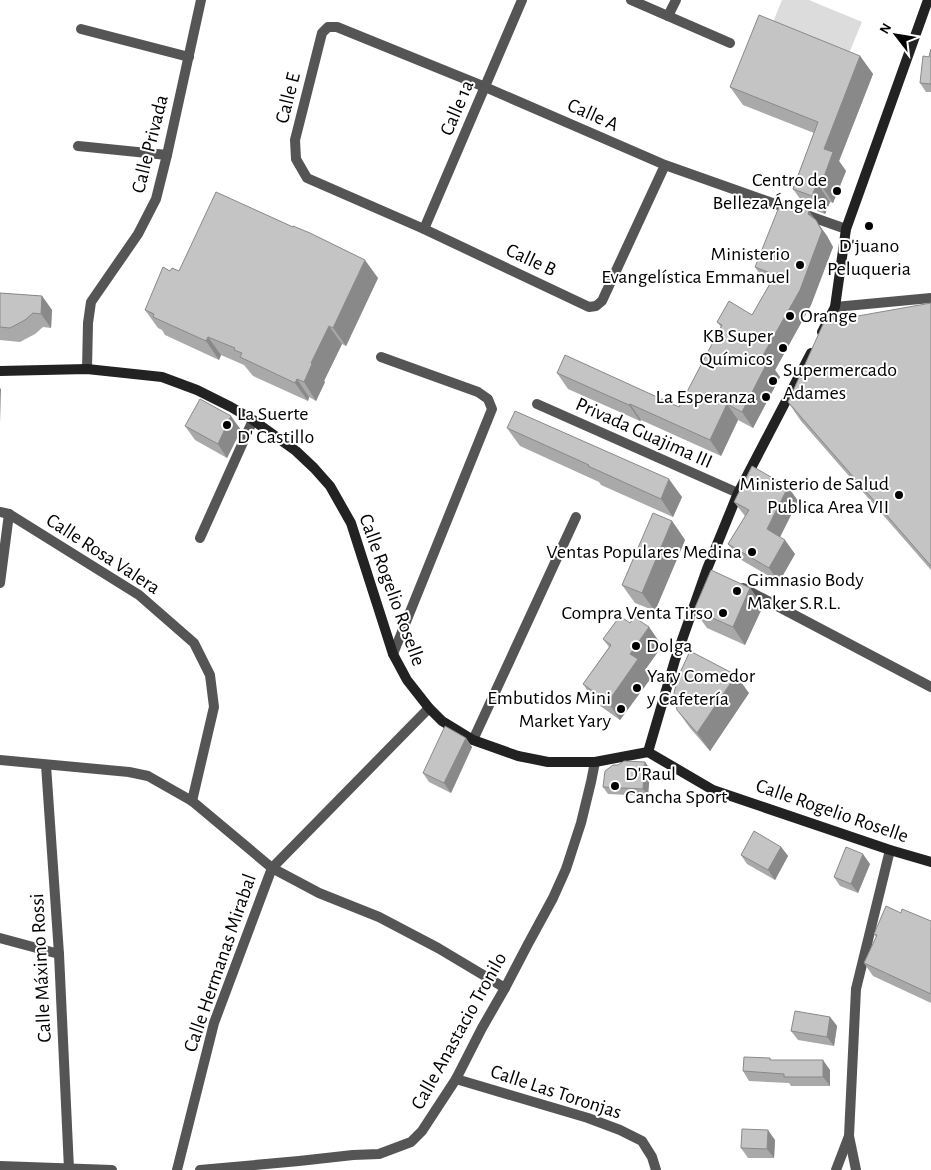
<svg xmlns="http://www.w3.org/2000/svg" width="931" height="1170" viewBox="0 0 931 1170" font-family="'Alegreya Sans',sans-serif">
  <rect width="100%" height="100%" fill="#fff"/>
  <path fill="#dcdcdc" d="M 782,0 L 809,0 L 862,22 L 847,58 L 771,27 Z"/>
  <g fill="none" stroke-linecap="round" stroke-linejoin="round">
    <path stroke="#555" stroke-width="10" d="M 537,404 L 738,493"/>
    <g stroke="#555" stroke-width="10">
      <path d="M 631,0 L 730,43"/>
      <path d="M 668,16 L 676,0"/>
      <path d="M 81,29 L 189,57"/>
      <path d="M 78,146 L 167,155"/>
      <path d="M 665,165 L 602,301 L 596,306 L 589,307 L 424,229 L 307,178 L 296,159 L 295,140 L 322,33 L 328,27 L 337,27 L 485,87 L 665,165 L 846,229"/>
      <path d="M 424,229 L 522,0"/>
      <path d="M 835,307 L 931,298"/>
      <path d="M 381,357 L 478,392 L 488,399 L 492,409 L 393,654"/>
      <path d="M 87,369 L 88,323 L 91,302 L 138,234 L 156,199 L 167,155 L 201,0"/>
      <path d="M 0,512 L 9,514 L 139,595 L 194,643 L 210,675 L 214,707 L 192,801"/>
      <path d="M 200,538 L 253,420"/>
      <path d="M 0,583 L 9,514"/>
      <path d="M 743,588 L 931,687"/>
      <path d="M 473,740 L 576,517"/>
      <path d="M 0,760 L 129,772 L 148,776 L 192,801 L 272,868 L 319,893 L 379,917 L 438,948 L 505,988"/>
      <path d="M 46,765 L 59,954 L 69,1169"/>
      <path d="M 0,938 L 59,954"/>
      <path d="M 456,1079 L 588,1118 L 620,1130 L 642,1141 L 652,1157 L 656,1170"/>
      <path d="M 0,1166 L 112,1170"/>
      <path d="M 177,1170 L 214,1023 L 272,868 L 429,708"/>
      <path d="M 200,1170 L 299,1161 L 353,1155 L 379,1154 L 411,1142 L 422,1131 L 456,1079 L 482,1028 L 505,988 L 528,944 L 553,898 L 566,869 L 581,823 L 591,782 L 595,762"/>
      <path d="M 836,1170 L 849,1136"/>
      <path d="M 856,1170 L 849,1136 L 856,989 L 890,850"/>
    </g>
    <g stroke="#222" stroke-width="10">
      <path d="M 822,332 L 835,307 L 846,229 L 928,0"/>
      <path d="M 0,371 L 87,369 L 162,377 L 197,390 L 231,407 L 253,420 L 296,451 L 314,468 L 330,486 L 351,523 L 393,654 L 407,680 L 429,708 L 442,721 L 473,740 L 518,756 L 548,762 L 595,762 L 648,752 L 713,790 L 890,850 L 931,862"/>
      <path d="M 648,752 L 675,660 L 707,569 L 738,493 L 811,353"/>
    </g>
  </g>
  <g fill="#a9a9a9">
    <path d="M 931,49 L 931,92 L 926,92 L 920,83 Z"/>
    <path d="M 860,56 L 873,74 L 839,161 L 846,171 L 833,203 L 830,202 L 825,214 L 806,207 L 793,189 L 814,133 L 743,105 L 730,87 Z"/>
    <path d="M 809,211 L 827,236 L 833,247 L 811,305 L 775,370 L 780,377 L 753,428 L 738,420 L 721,456 L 641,420 L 640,421 L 568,389 L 557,373 L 679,407 L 721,327 L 717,322 L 752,315 L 770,284 L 766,283 L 755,267 Z"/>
    <path d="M 170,271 L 179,271 L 378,278 L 346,346 L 342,344 L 324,381 L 325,382 L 316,401 L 309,397 L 308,401 L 253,376 L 244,365 L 221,355 L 219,360 L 165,335 L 162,330 L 158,328 L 145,310 Z"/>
    <path d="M 0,293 L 42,296 L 52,310 L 51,328 L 43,327 L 35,334 L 20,342 L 0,340 Z"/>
    <path d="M 931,303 L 931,570 L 801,421 L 788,402 Z"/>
    <path d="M 185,426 L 241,430 L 227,458 L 195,440 Z"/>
    <path d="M 507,428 L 682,497 L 673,517 L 601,485 L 599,482 L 520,446 Z"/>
    <path d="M 788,487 L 798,501 L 780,537 L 795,554 L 779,582 L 738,558 L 728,544 L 745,516 L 734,502 Z"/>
    <path d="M 672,521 L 685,540 L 655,611 L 635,603 L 622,585 Z"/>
    <path d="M 750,588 L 763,606 L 745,645 L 707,628 L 694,610 Z"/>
    <path d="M 630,623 L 649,627 L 662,646 L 645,670 L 651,678 L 620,720 L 596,703 L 583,684 L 609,647 L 603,639 Z"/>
    <path d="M 749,693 L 710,751 L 690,728 L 677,710 Z"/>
    <path d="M 466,738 L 472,747 L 451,793 L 429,782 L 423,773 Z"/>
    <path d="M 645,762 L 650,769 L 648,796 L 608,794 L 603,787 L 618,765 Z"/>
    <path d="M 781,847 L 788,856 L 775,880 L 747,864 L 741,855 Z"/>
    <path d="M 870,864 L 858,893 L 840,886 L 834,877 Z"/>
    <path d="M 901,913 L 931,921 L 931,1003 L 873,976 L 864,963 L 876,937 L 874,934 Z"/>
    <path d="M 830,1017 L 837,1026 L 834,1046 L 798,1040 L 791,1031 Z"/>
    <path d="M 770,1058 L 771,1060 L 830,1070 L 830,1086 L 791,1086 L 789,1083 L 749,1081 L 743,1071 Z"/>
    <path d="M 775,1140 L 774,1158 L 748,1158 L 741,1148 Z"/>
  </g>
  <g fill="#898989">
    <path d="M 860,56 L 873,74 L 839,161 L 846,171 L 833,203 L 821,185 L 824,149 Z"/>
    <path d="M 817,183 L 830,202 L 825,214 L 812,196 Z"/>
    <path d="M 809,211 L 827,236 L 833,247 L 811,305 L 775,370 L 780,377 L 753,428 L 742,412 Z"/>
    <path d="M 365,260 L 378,278 L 346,346 L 333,328 Z"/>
    <path d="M 42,296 L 52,310 L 51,328 L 41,314 Z"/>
    <path d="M 329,326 L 342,344 L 324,381 L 325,382 L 316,401 L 304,382 L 311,363 Z"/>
    <path d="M 208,337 L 221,355 L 219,360 L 206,341 Z"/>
    <path d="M 297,379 L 309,397 L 308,401 L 295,383 Z"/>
    <path d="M 0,388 L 1,389 L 0,423 Z"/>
    <path d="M 630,404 L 641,420 L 640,421 L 629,405 Z"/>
    <path d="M 727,404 L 738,420 L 721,456 L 710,440 Z"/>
    <path d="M 231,416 L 241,430 L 227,458 L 218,444 Z"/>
    <path d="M 669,479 L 682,497 L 673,517 L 661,499 Z"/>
    <path d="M 788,487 L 798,501 L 777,543 L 767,529 Z"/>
    <path d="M 672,521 L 685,540 L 655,611 L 642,593 Z"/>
    <path d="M 785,540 L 795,554 L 779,582 L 769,568 Z"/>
    <path d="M 750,588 L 763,606 L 745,645 L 733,627 Z"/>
    <path d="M 649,627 L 662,646 L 645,670 L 651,678 L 620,720 L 608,702 L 630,654 Z"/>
    <path d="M 736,675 L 749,693 L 710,751 L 697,733 Z"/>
    <path d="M 466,738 L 472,747 L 451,793 L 444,783 Z"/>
    <path d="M 645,762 L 650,769 L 648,796 L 643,789 Z"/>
    <path d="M 781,847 L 788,856 L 775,880 L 768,870 Z"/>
    <path d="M 863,854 L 870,864 L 858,893 L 851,884 Z"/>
    <path d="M 830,1017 L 837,1026 L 834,1046 L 827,1037 Z"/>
    <path d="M 823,1060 L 830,1070 L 830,1086 L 823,1077 Z"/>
    <path d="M 768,1130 L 775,1140 L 774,1158 L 767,1149 Z"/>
  </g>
  <g fill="#c4c4c4" stroke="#898989">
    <path d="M 759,15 L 860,56 L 824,149 L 833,152 L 821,185 L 817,183 L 812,196 L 793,189 L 818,122 L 730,87 Z"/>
    <path d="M 931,49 L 931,84 L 920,83 L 923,56 L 929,57 Z"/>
    <path d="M 216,192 L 293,227 L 293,226 L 310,233 L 365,260 L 333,328 L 329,326 L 311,363 L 312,364 L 304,382 L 297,379 L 295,383 L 240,357 L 242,353 L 234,350 L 235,348 L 208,337 L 206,341 L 153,317 L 154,314 L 145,310 L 163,267 L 170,271 L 172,268 L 179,271 Z"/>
    <path d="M 781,202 L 809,211 L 808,214 L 816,220 L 822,231 L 800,290 L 762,357 L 768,361 L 742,412 L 727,404 L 710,440 L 630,404 L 629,405 L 557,373 L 565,355 L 679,407 L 722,325 L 717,322 L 729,301 L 752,315 L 775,275 L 755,267 Z"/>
    <path d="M 0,293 L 42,296 L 41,314 L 33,313 L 25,320 L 10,328 L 0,327 Z"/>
    <path d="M 931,303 L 931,566 L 788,402 L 824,322 Z"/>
    <path d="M 200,399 L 231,416 L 218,444 L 185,426 Z"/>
    <path d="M 515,411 L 669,479 L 661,499 L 588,466 L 589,465 L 507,428 Z"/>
    <path d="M 752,466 L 788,487 L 767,529 L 785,540 L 769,568 L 728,544 L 749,510 L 734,502 Z"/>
    <path d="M 653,513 L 672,521 L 642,593 L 622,585 Z"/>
    <path d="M 711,570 L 750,588 L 733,627 L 694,610 Z"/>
    <path d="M 620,616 L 630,623 L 634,617 L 649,627 L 630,654 L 638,659 L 608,702 L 583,684 L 611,645 L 603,639 Z"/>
    <path d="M 690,651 L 736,675 L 697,733 L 677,710 L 674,693 L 678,677 Z"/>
    <path d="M 445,726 L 466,738 L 444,783 L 423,773 Z"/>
    <path d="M 624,761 L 645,762 L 643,789 L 603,787 L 605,771 L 613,765 L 618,765 Z"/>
    <path d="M 754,831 L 781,847 L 768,870 L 741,855 Z"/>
    <path d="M 846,847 L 863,854 L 851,884 L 834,877 Z"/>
    <path d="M 886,906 L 901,913 L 902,909 L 931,921 L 931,994 L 864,963 L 877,935 L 874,934 Z"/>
    <path d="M 795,1011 L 830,1017 L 827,1037 L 791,1031 Z"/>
    <path d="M 744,1057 L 770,1058 L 770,1060 L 823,1060 L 823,1077 L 784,1077 L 784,1074 L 743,1071 Z"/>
    <path d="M 742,1129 L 768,1130 L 767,1149 L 741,1148 Z"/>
  </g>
  <g fill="#000" stroke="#fff" stroke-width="2">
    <circle cx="837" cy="191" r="5"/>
    <circle cx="869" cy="226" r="5"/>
    <circle cx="800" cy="265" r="5"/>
    <circle cx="790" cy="316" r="5"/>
    <circle cx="783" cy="348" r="5"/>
    <circle cx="773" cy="381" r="5"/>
    <circle cx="766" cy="397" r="5"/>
    <circle cx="227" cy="425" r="5"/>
    <circle cx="899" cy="495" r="5"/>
    <circle cx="752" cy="552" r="5"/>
    <circle cx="737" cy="591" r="5"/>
    <circle cx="723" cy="613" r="5"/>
    <circle cx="636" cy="646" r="5"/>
    <circle cx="637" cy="688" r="5"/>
    <circle cx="621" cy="709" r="5"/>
    <circle cx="615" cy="786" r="5"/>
  </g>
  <g text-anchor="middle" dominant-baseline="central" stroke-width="4" stroke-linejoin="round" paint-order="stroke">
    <g font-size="20" fill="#000" stroke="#fff">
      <text transform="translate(288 98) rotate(-76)">Calle E</text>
      <text transform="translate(457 108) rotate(-67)">Calle 1a</text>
      <text transform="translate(593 115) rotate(24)">Calle A</text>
      <text transform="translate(150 144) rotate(-76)">Calle Privada</text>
      <text transform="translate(531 260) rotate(25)">Calle B</text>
      <text transform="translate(644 433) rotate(24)">Privada Guajima III</text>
      <text transform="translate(103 554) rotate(33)">Calle Rosa Valera</text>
      <text transform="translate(392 590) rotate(70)">Calle Rogelio Roselle</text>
      <text transform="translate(832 811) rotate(19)">Calle Rogelio Roselle</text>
      <text transform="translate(220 963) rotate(-71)">Calle Hermanas Mirabal</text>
      <text transform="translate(41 968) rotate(-93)">Calle Máximo Rossi</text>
      <text transform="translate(459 1031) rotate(-61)">Calle Anastacio Tronilo</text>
      <text transform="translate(556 1092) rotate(18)">Calle Las Toronjas</text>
    </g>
    <g font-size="20" fill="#000" stroke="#fff" text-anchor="end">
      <text x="827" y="180">Centro de<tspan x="827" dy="23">Belleza Ángela</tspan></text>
      <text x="869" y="246" text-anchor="middle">D'juano<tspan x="869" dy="23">Peluqueria</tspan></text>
      <text x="790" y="254">Ministerio<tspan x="790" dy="23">Evangelística Emmanuel</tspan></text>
      <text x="800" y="316" text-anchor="start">Orange</text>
      <text x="773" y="336">KB Super<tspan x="773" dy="23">Químicos</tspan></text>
      <text x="783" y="370" text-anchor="start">Supermercado<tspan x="783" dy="23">Adames</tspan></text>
      <text x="756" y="397">La Esperanza</text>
      <text x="237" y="414" text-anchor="start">La Suerte<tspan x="237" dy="23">D' Castillo</tspan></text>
      <text x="889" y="484">Ministerio de Salud<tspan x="889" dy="23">Publica Area VII</tspan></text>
      <text x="742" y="552">Ventas Populares Medina</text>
      <text x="747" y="580" text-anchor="start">Gimnasio Body<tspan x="747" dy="23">Maker S.R.L.</tspan></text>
      <text x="713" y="613">Compra Venta Tirso</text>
      <text x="646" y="646" text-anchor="start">Dolga</text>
      <text x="647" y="676" text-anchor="start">Yary Comedor<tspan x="647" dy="23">y Cafetería</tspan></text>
      <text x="611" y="698">Embutidos Mini<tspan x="611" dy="23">Market Yary</tspan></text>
      <text x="625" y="774" text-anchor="start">D'Raul<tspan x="625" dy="23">Cancha Sport</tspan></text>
    </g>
  </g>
  <g transform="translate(896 35) rotate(301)" stroke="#ffffff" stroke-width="4" paint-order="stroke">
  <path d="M0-4L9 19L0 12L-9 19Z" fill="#000000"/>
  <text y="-8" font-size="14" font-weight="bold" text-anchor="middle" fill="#000000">N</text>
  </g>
</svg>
